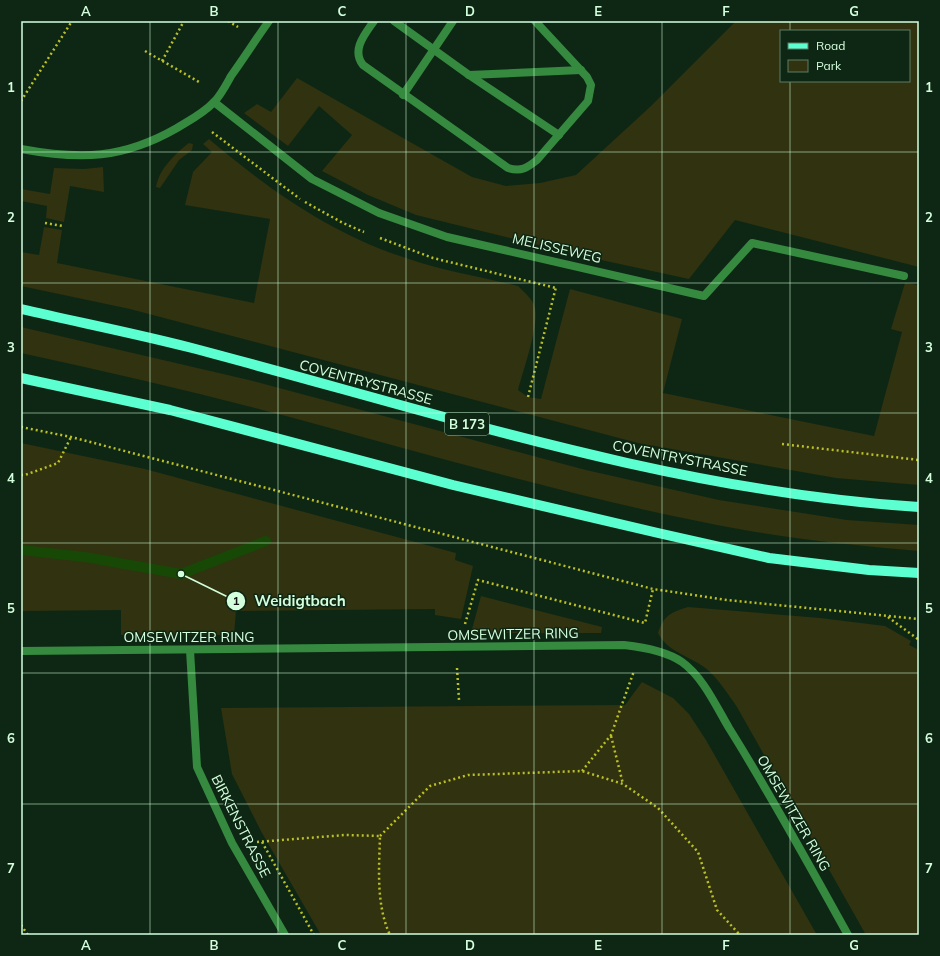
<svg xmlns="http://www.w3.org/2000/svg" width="940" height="956" viewBox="0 0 940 956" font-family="Mulish,sans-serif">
  <rect width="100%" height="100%" fill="#0e2714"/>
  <g fill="#303210" fill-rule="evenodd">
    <path d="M 736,21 L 919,21 L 919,267 L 735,220 L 689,279 L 592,258 L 416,215 L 368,195 L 322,171 L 352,135 L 319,106 L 288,146 L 244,113 L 257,104 L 271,112 L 297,78 L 472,177 L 506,186 L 540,183 L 576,175 L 651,106 ZM 781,31 L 909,31 L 909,81 L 781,81 Z"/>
    <path d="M 209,139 C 269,190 333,235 409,259 C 444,271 482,277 518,286 C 524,292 533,299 535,308 C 539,326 523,371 518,390 L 528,397 L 541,399 L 570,289 L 682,319 L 663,393 L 874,436 L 902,332 L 891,329 L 905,283 L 919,285 L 919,485 L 836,478 L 638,443 L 130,309 L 21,286 L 21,252 L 39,255 L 44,227 L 62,230 L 57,263 L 254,303 L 270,219 L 185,205 L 193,172 L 212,152 L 203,144 Z"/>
    <path d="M 189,143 L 193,144 L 192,150 L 179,160 L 160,188 L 156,187 C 159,169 175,154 189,143 Z"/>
    <path d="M 103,167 L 104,192 L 70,186 L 64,222 L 46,218 L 47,206 L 21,201 L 21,189 L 50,194 L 54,168 L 84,169 Z"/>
    <path d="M 21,327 L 249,380 L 586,470 L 719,500 L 847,520 L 919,525 L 919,551 C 861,546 802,540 744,530 C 589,502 438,457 286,416 C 199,393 110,372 21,353 Z"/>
    <path d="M 21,443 L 145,469 L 456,553 L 455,560 L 473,566 L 461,619 L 435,615 L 435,609 L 236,611 L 234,635 L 121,635 L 121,610 L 21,611 Z"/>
    <path d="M 481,596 L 602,627 L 601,633 L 471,633 Z"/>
    <path d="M 688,607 L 820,618 L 885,626 L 911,641 L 909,645 L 919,650 L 919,935 L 866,935 L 737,707 C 728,694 719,680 708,670 C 691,656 668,653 658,633 C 664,615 670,613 688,607 Z"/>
    <path d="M 642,682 L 673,698 L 689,714 L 706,740 L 817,935 L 321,935 L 262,833 L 232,774 L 221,708 L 625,705 Z"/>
  </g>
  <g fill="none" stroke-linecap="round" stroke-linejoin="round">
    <path stroke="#184806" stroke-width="10" d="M 21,550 L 85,557 L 181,574 L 266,541"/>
    <g stroke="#bcc027" stroke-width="2.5" stroke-dasharray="2 3" stroke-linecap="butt">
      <path d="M 228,21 L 238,27"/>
      <path d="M 145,51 L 199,82"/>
      <path d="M 162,61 L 184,21"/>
      <path d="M 21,101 L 72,21"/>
      <path d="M 212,132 L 300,199"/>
      <path d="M 305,202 L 343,223 L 364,232"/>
      <path d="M 45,223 L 63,226"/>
      <path d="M 380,238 L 433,258 L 556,288"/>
      <path d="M 528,397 L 556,287"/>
      <path d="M 21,427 L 71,437 L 653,589 L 727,600 L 919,619"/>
      <path d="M 782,444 L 919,460"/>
      <path d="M 21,475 L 25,475 L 58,463 L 71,437"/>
      <path d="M 888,617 L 919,640"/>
      <path d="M 465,624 L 478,580 L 645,623 L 653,589"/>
      <path d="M 457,668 L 459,700"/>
      <path d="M 611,736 L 623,784"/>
      <path d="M 582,771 L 611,735 L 634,671"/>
      <path d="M 380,836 L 430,786 L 468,775 L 582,771 L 623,784 L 658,808 L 698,852 L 717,910 L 740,935"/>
      <path d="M 257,842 L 345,835 L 380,836 C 379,869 376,905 390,935"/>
      <path d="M 262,842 L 314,935"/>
      <path d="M 21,925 L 28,935"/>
    </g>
    <g stroke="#358a40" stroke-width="8">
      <path d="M 374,21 C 365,34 351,50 363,65 L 508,168 C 521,172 527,168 537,160 L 588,101 L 591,85 L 587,77 L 535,21"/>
      <path d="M 394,21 L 469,75 L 559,135"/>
      <path d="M 469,75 L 581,70"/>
      <path d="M 403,95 L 453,21"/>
      <path d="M 214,102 L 312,179 L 379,213 L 447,237 L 704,296 L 752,243 L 904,276"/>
    </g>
    <g stroke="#358a40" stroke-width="8">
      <path d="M 21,149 C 81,160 123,159 177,128 C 190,120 204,113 214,102 C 221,95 226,85 231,76 C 244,58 256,39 269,21"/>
      <path d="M 190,650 L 197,767 L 232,843 L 285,935"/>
      <path d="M 21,651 L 624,645 C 642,647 666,651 682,662 C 703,677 716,706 729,728 C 771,795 809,865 848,935"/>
    </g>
    <g stroke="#5bffd0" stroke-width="10">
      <path d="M 21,309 C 77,322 133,333 188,347 C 429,410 668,491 919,507"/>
      <path d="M 21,378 L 170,410 L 453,485 L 658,533 L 769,558 L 869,570 L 919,573"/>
    </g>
  </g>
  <path fill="none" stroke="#d4ffdd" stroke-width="1" stroke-opacity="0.55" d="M 150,21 L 150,935M 278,21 L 278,935M 406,21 L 406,935M 534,21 L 534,935M 662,21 L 662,935M 790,21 L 790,31M 790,81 L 790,935M 21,152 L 919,152M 21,283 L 919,283M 21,413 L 919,413M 21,543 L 919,543M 21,673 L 919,673M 21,804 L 919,804"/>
  <g text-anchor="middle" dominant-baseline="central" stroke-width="3" stroke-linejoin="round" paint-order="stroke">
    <rect fill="#0e2714" stroke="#99bea1" stroke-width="1" x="445" y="413" width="44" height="22" rx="3"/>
    <g font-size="13" font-weight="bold" fill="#d4ffdd">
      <text x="467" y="424">B 173</text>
    </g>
    <g font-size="14" fill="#d4ffdd" stroke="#0e2714">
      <text transform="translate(557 248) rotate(13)">MELISSEWEG</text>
      <text transform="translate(366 382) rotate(15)">COVENTRYSTRASSE</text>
      <text transform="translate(680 458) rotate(11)">COVENTRYSTRASSE</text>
      <text transform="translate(513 634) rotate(-1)">OMSEWITZER RING</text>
      <text x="189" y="637">OMSEWITZER RING</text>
      <text transform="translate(794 813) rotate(60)">OMSEWITZER RING</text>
      <text transform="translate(241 826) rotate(63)">BIRKENSTRASSE</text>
    </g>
  </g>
  <path fill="none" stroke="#d4ffdd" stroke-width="1.5" d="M181 574L236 601"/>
  <g fill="#d4ffdd" stroke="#0e2714" stroke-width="1.5">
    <circle cx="181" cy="574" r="4"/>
    <circle cx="236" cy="601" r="10"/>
  </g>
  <g font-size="12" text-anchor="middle" font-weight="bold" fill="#111">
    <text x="236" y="605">1</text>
  </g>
  <g font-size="15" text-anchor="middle" font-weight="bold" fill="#d4ffdd" stroke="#0e2714" stroke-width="3" stroke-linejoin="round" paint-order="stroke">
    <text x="300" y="606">Weidigtbach</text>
  </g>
  <rect width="940" height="956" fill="none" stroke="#0e2714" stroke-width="44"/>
  <rect x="780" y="30" width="130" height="52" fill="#0e2714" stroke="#5d7d64"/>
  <rect x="788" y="43" width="20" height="6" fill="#5bffd0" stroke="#5d7d64"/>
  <text x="816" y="50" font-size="12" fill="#d4ffdd">Road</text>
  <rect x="788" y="60" width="20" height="12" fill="#303210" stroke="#5d7d64"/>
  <text x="816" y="70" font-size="12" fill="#d4ffdd">Park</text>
  <rect x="22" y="22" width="896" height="912" fill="none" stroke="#d4ffdd" stroke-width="1.5"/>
  <g font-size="13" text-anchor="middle" font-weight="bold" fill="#d4ffdd">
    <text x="86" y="16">A</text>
    <text x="214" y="16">B</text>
    <text x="342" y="16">C</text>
    <text x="470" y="16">D</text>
    <text x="598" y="16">E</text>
    <text x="726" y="16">F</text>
    <text x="854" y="16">G</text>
    <text x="11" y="92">1</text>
    <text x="929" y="92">1</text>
    <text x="11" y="222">2</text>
    <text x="929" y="222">2</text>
    <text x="11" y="352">3</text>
    <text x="929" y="352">3</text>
    <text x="11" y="483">4</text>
    <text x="929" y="483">4</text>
    <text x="11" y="613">5</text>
    <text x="929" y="613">5</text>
    <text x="11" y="743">6</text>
    <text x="929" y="743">6</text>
    <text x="11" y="873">7</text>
    <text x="929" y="873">7</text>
    <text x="86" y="950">A</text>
    <text x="214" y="950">B</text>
    <text x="342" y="950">C</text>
    <text x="470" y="950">D</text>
    <text x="598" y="950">E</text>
    <text x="726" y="950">F</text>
    <text x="854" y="950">G</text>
  </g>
</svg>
